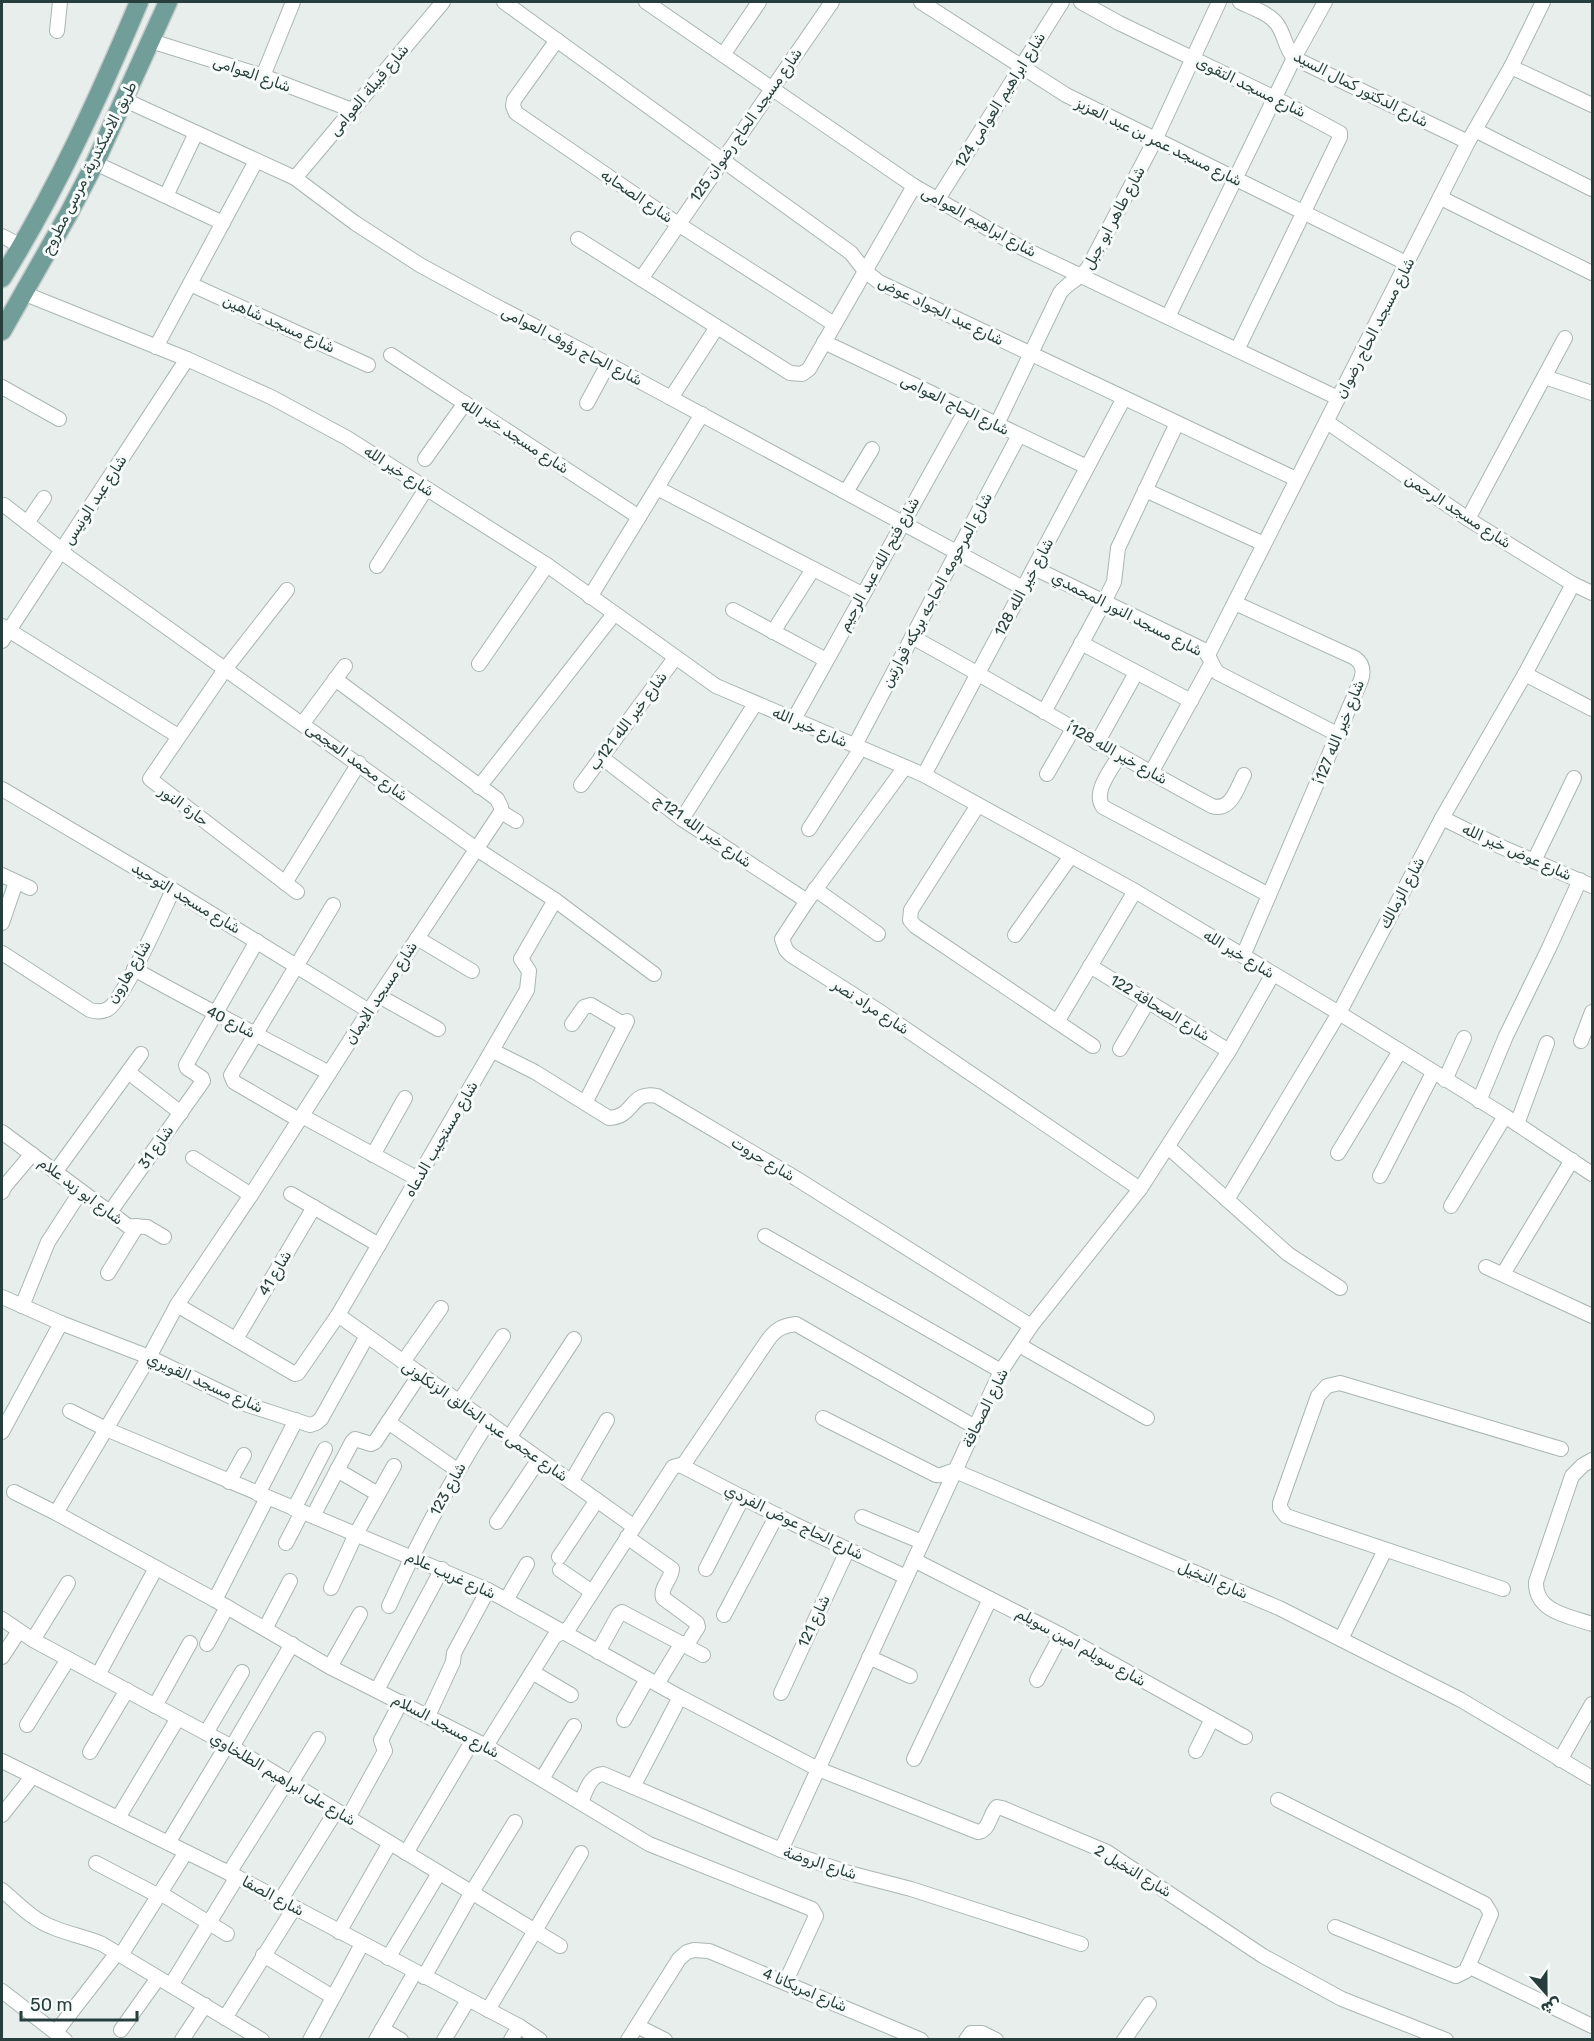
<svg xmlns="http://www.w3.org/2000/svg" width="1594" height="2041" viewBox="0 0 1594 2041" font-family="Rubik,'Noto Naskh Arabic',sans-serif">
  <rect width="100%" height="100%" fill="#e7eeec"/>
  <g fill="none" stroke-linecap="round" stroke-linejoin="round">
    <defs>
      <g id="minor">
        <path d="M 504,2 L 851,253 L 865,271 L 879,282 L 1296,479"/>
        <path d="M 646,2 L 914,186 L 1018,246 L 1338,398"/>
        <path d="M 921,2 L 1066,95 L 1408,264"/>
        <path d="M 1081,2 L 1119,23 L 1275,98 L 1340,133 L 1340,137 L 1237,350"/>
        <path d="M 1240,2 C 1252,8 1269,13 1277,24 C 1285,35 1285,48 1294,58 L 1468,142"/>
        <path d="M 57,31 L 60,2"/>
        <path d="M 557,40 L 514,100 L 513,106 L 516,113 L 678,224 L 834,324"/>
        <path d="M 151,41 L 263,76 L 352,110"/>
        <path d="M 723,55 L 759,2"/>
        <path d="M 1511,67 L 1592,105"/>
        <path d="M 263,76 L 293,2"/>
        <path d="M 125,100 L 295,178 L 355,223 L 420,265 L 488,302 L 608,364 L 1023,588"/>
        <path d="M 1475,130 L 1592,189"/>
        <path d="M 95,163 L 223,223"/>
        <path d="M 295,178 L 443,2"/>
        <path d="M 166,196 L 196,133"/>
        <path d="M 1441,198 L 1592,273"/>
        <path d="M 938,199 L 1062,2"/>
        <path d="M 2,236 L 21,246"/>
        <path d="M 578,239 L 790,373 L 802,374 L 809,369 L 914,186"/>
        <path d="M 641,279 L 832,2"/>
        <path d="M 190,284 L 368,365"/>
        <path d="M 23,293 L 187,359 L 271,397 L 347,438 L 547,565 L 716,686 L 924,775 L 1135,891 L 1339,1013 L 1505,1116 L 1592,1174"/>
        <path d="M 1168,317 L 1294,58 L 1325,2"/>
        <path d="M 824,342 L 1087,467"/>
        <path d="M 156,347 L 256,161"/>
        <path d="M 391,355 L 639,517"/>
        <path d="M 1545,377 L 1592,393"/>
        <path d="M 2,387 L 59,419"/>
        <path d="M 671,398 L 717,327"/>
        <path d="M 587,403 L 608,364"/>
        <path d="M 1327,422 L 1468,519 L 1573,584 L 1592,593"/>
        <path d="M 997,424 L 1060,293 C 1068,282 1080,279 1088,268 L 1155,140 L 1219,2"/>
        <path d="M 425,459 L 465,403"/>
        <path d="M 657,488 L 862,594"/>
        <path d="M 1145,490 L 1264,544"/>
        <path d="M 846,492 L 872,449"/>
        <path d="M 4,505 L 62,550 L 67,556 L 475,848 L 555,900 L 654,974"/>
        <path d="M 1468,519 L 1565,338"/>
        <path d="M 27,523 L 44,498"/>
        <path d="M 377,566 L 426,489"/>
        <path d="M 1034,568 L 1202,649 C 1211,655 1211,666 1218,673 L 1339,735"/>
        <path d="M 287,590 L 226,668 L 150,779 L 297,892"/>
        <path d="M 590,597 L 702,414"/>
        <path d="M 1235,603 L 1355,658 C 1363,664 1364,671 1361,680 L 1243,956"/>
        <path d="M 733,610 L 826,660"/>
        <path d="M 2,626 L 178,736"/>
        <path d="M 773,632 L 813,569"/>
        <path d="M 912,637 C 1013,692 1111,752 1212,806 C 1231,812 1237,788 1244,775"/>
        <path d="M 2,641 L 187,359"/>
        <path d="M 1081,643 L 1191,701"/>
        <path d="M 1208,655 L 1468,142 L 1511,67 L 1543,2"/>
        <path d="M 479,664 L 547,565"/>
        <path d="M 1525,674 L 1592,709"/>
        <path d="M 1044,712 L 1104,602 L 1114,582 L 1118,548 L 1177,423"/>
        <path d="M 794,719 L 966,410"/>
        <path d="M 303,723 L 345,666"/>
        <path d="M 1097,743 L 1136,673"/>
        <path d="M 855,745 L 1019,435"/>
        <path d="M 1119,756 C 1112,769 1092,792 1103,807 L 1269,895"/>
        <path d="M 601,757 L 682,819 L 807,901"/>
        <path d="M 905,767 L 807,901 L 782,939 L 786,950 L 791,955 L 882,1013 L 1140,1189"/>
        <path d="M 1151,773 L 1211,664"/>
        <path d="M 1047,774 L 1073,729"/>
        <path d="M 924,775 L 1124,398"/>
        <path d="M 581,785 L 675,658"/>
        <path d="M 479,787 L 614,614"/>
        <path d="M 2,789 L 173,890 L 369,1011"/>
        <path d="M 978,805 L 911,910 L 910,920 L 915,926 L 1093,1046"/>
        <path d="M 501,812 L 516,821"/>
        <path d="M 1442,818 L 1497,845 L 1592,886"/>
        <path d="M 682,819 L 755,704"/>
        <path d="M 809,829 L 861,748"/>
        <path d="M 1534,861 L 1574,778"/>
        <path d="M 2,875 L 30,888"/>
        <path d="M 285,883 L 359,763"/>
        <path d="M 815,889 L 878,934"/>
        <path d="M 2,923 L 16,882"/>
        <path d="M 1015,935 L 1071,856"/>
        <path d="M 417,938 L 472,971"/>
        <path d="M 2,953 L 90,1010 C 96,1012 102,1012 108,1009 C 124,999 163,911 173,890"/>
        <path d="M 1090,966 L 1229,1051"/>
        <path d="M 134,969 C 198,1005 264,1038 329,1073"/>
        <path d="M 379,996 L 438,1029"/>
        <path d="M 1057,1022 L 1135,891"/>
        <path d="M 572,1024 L 584,1007 L 591,1005 L 625,1025"/>
        <path d="M 1581,1041 L 1592,1012"/>
        <path d="M 1120,1049 L 1148,1001"/>
        <path d="M 493,1051 L 535,1072 L 609,1118 C 635,1117 630,1090 657,1096 L 797,1179 L 1031,1326"/>
        <path d="M 128,1072 L 181,1113"/>
        <path d="M 1445,1080 L 1464,1038"/>
        <path d="M 1479,1101 L 1506,1036 L 1549,948 L 1580,880"/>
        <path d="M 585,1103 L 627,1021"/>
        <path d="M 302,1116 L 418,1179"/>
        <path d="M 299,1120 L 234,1082 L 231,1075 L 333,905"/>
        <path d="M 1517,1124 L 1547,1043"/>
        <path d="M 2,1132 L 128,1226 L 147,1227 L 164,1237"/>
        <path d="M 1168,1147 L 1288,1254 L 1340,1288"/>
        <path d="M 1338,1153 L 1400,1051"/>
        <path d="M 373,1155 L 405,1098"/>
        <path d="M 193,1158 L 251,1195"/>
        <path d="M 56,1171 L 141,1054"/>
        <path d="M 1380,1176 L 1433,1073"/>
        <path d="M 2,1192 L 5,1186 L 32,1154"/>
        <path d="M 291,1194 L 379,1245"/>
        <path d="M 1227,1200 L 1339,1013 L 1442,818 L 1525,674 L 1573,584"/>
        <path d="M 1451,1206 L 1505,1116"/>
        <path d="M 110,1212 L 203,1081 L 202,1078 L 187,1068 L 186,1065 L 257,941"/>
        <path d="M 765,1236 L 1001,1371"/>
        <path d="M 1486,1267 L 1592,1316"/>
        <path d="M 108,1273 L 137,1226"/>
        <path d="M 1503,1274 L 1572,1160"/>
        <path d="M 2,1297 L 61,1323 L 149,1357 L 248,1405 L 310,1425 L 316,1423 L 321,1419 L 367,1336"/>
        <path d="M 177,1305 L 295,1374 L 298,1373 L 338,1315 L 527,990 L 529,971 L 521,959 L 555,900"/>
        <path d="M 22,1306 L 48,1242 L 81,1191"/>
        <path d="M 338,1315 L 633,1526"/>
        <path d="M 236,1339 L 314,1207"/>
        <path d="M 1019,1345 L 1147,1418"/>
        <path d="M 403,1362 L 441,1308"/>
        <path d="M 459,1402 L 503,1336"/>
        <path d="M 70,1411 L 106,1429 L 488,1590 L 680,1697 L 818,1769 L 978,1832 C 990,1830 989,1815 997,1807 L 1002,1808 L 1107,1852 L 1263,1956 L 1342,1999 L 1446,2040"/>
        <path d="M 823,1418 L 936,1475 C 944,1477 948,1470 955,1471 L 1279,1608 L 1461,1700 L 1592,1778"/>
        <path d="M 388,1422 L 457,1470"/>
        <path d="M 2,1432 L 61,1323"/>
        <path d="M 509,1438 L 574,1339"/>
        <path d="M 1592,1460 L 1583,1465 L 1572,1476 L 1536,1582 C 1535,1612 1569,1616 1592,1624"/>
        <path d="M 682,1466 L 794,1524 L 906,1577"/>
        <path d="M 337,1470 L 378,1494"/>
        <path d="M 229,1482 L 244,1455"/>
        <path d="M 571,1482 L 607,1420"/>
        <path d="M 14,1492 L 56,1513 L 215,1600 L 330,1667 L 486,1746 L 649,1844 L 812,1909 L 816,1916 L 786,1981"/>
        <path d="M 258,1494 L 296,1420"/>
        <path d="M 294,1509 L 325,1449"/>
        <path d="M 56,1513 L 149,1357 L 177,1305 L 251,1195 L 369,1011 L 501,812 L 501,807 L 497,799 L 335,679"/>
        <path d="M 313,1516 L 352,1442 L 355,1439 L 371,1444 L 375,1442 L 420,1374"/>
        <path d="M 862,1517 L 922,1542"/>
        <path d="M 497,1522 L 539,1459"/>
        <path d="M 627,1537 L 672,1569 C 671,1580 660,1587 663,1598 L 697,1623 L 698,1627 L 686,1646"/>
        <path d="M 286,1543 L 302,1512"/>
        <path d="M 559,1557 L 597,1500"/>
        <path d="M 914,1560 L 1061,1635 L 1245,1737"/>
        <path d="M 706,1569 L 743,1497"/>
        <path d="M 560,1570 L 592,1592"/>
        <path d="M 331,1588 L 356,1534 L 394,1466"/>
        <path d="M 1503,1589 L 1286,1516 L 1280,1508 L 1280,1503 L 1318,1396 L 1327,1386 L 1340,1383 L 1561,1449"/>
        <path d="M 215,1600 L 267,1498"/>
        <path d="M 506,1600 L 527,1564"/>
        <path d="M 389,1606 C 418,1542 450,1481 488,1422"/>
        <path d="M 724,1615 L 777,1515"/>
        <path d="M 2,1619 L 33,1640 L 232,1747 L 560,1946"/>
        <path d="M 265,1629 L 290,1581"/>
        <path d="M 1341,1639 L 1385,1550"/>
        <path d="M 33,1640 L 68,1583"/>
        <path d="M 207,1644 L 227,1607"/>
        <path d="M 598,1652 L 619,1614 L 622,1612 L 703,1655"/>
        <path d="M 2,1657 L 19,1631"/>
        <path d="M 869,1657 L 910,1676"/>
        <path d="M 330,1667 L 360,1614"/>
        <path d="M 532,1672 L 571,1695"/>
        <path d="M 98,1675 L 156,1568"/>
        <path d="M 1037,1680 L 1061,1635"/>
        <path d="M 657,1684 L 682,1643"/>
        <path d="M 377,1690 L 442,1569"/>
        <path d="M 781,1693 L 848,1549"/>
        <path d="M 155,1706 L 190,1643"/>
        <path d="M 428,1716 L 453,1662 L 454,1653 L 488,1590"/>
        <path d="M 624,1720 L 647,1679"/>
        <path d="M 27,1725 L 68,1659"/>
        <path d="M 206,1733 L 242,1672"/>
        <path d="M 486,1746 L 554,1637 L 569,1628 L 673,1467 L 684,1464 L 768,1340 C 776,1329 782,1326 796,1324 L 975,1427"/>
        <path d="M 232,1747 L 292,1644"/>
        <path d="M 1196,1751 L 1212,1719"/>
        <path d="M 90,1752 L 127,1690"/>
        <path d="M 914,1759 L 990,1599"/>
        <path d="M 1560,1760 L 1592,1704"/>
        <path d="M 2,1761 L 237,1877 L 519,2026 L 540,2040"/>
        <path d="M 542,1779 L 574,1726"/>
        <path d="M 291,1783 L 318,1739"/>
        <path d="M 633,1787 L 680,1697"/>
        <path d="M 1278,1800 L 1485,1904 L 1491,1914 L 1466,1971 L 1456,1976 L 1335,1927"/>
        <path d="M 581,1802 C 586,1791 590,1775 603,1774 L 781,1850 L 849,1873 L 911,1889 L 1081,1944"/>
        <path d="M 2,1815 L 32,1777"/>
        <path d="M 118,1818 L 178,1718"/>
        <path d="M 348,1818 L 385,1751 L 381,1740 L 401,1702"/>
        <path d="M 168,1843 L 227,1745"/>
        <path d="M 781,1850 L 1001,1371 L 1031,1326 L 1140,1189 L 1229,1051 L 1273,974"/>
        <path d="M 406,1853 L 473,1740"/>
        <path d="M 96,1863 L 159,1896"/>
        <path d="M 229,1873 L 287,1781"/>
        <path d="M 2,1890 C 17,1903 33,1920 52,1927 C 68,1934 86,1937 102,1944 L 262,2040"/>
        <path d="M 160,1893 L 227,1934"/>
        <path d="M 280,1901 L 336,1811"/>
        <path d="M 339,1932 L 390,1843"/>
        <path d="M 121,1955 L 186,1852"/>
        <path d="M 263,1955 L 333,1997"/>
        <path d="M 388,1958 L 439,1873"/>
        <path d="M 1468,1966 L 1592,2026"/>
        <path d="M 424,1977 L 472,1892 L 515,1822"/>
        <path d="M 171,1985 L 237,1877"/>
        <path d="M 2,1991 L 65,2040"/>
        <path d="M 488,2010 L 581,1853"/>
        <path d="M 225,2018 L 294,1908"/>
        <path d="M 637,2026 L 665,2040"/>
        <path d="M 382,2029 L 401,2040"/>
        <path d="M 121,2030 L 158,1978"/>
        <path d="M 56,2032 L 117,1953"/>
        <path d="M 182,2040 L 205,2005"/>
        <path d="M 310,2040 L 362,1944"/>
        <path d="M 376,2040 L 415,1972"/>
        <path d="M 444,2040 L 468,2000"/>
        <path d="M 511,2040 L 519,2026"/>
        <path d="M 628,2040 L 679,1959 L 687,1952 L 694,1950 L 709,1951 L 921,2040"/>
        <path d="M 966,2040 L 971,2033 L 982,2033 L 996,2040"/>
        <path d="M 1124,2040 L 1149,2004"/>
      </g>
      <g id="primary">
        <path d="M 2,278 C 56,191 99,97 139,2"/>
        <path d="M 2,331 L 69,213 L 95,163 L 168,2"/>
      </g>
    </defs>
    <use href="#minor" stroke="#aab6b4" stroke-width="16"/>
    <use href="#primary" stroke="#c3c9c8" stroke-width="21"/>
    <use href="#minor" stroke="#fff" stroke-width="14"/>
    <use href="#primary" stroke="#719e99" stroke-width="18"/>
  </g>
  <g text-anchor="middle" dominant-baseline="central" stroke-width="6" stroke-linejoin="round" paint-order="stroke">
    <g font-size="15" fill="#273f3c" stroke="#f7fbf9">
      <text transform="translate(252 74) rotate(19)">شارع العوامى</text>
      <text transform="translate(1251 87) rotate(26)">شارع مسجد التقوى</text>
      <text transform="translate(1361 89) rotate(27)">شارع الدكتور كمال السيد</text>
      <text transform="translate(369 90) rotate(-50)">شارع قبيلة العوامى</text>
      <text transform="translate(1000 100) rotate(-58)">شارع ابراهيم العوامى 124</text>
      <text transform="translate(746 125) rotate(-55)">شارع مسجد الحاج رضوان 125</text>
      <text transform="translate(1159 142) rotate(26)">شارع مسجد عمر بن عبد العزيز</text>
      <text transform="translate(89 168) rotate(-63)">طريق الاسكندرية, مرسى مطروح</text>
      <text transform="translate(637 196) rotate(34)">شارع الصحابه</text>
      <text transform="translate(1114 218) rotate(-62)">شارع طاهر ابو جبل</text>
      <text transform="translate(979 222) rotate(29)">شارع ابراهيم العوامى</text>
      <text transform="translate(941 311) rotate(26)">شارع عبد الجواد عوض</text>
      <text transform="translate(279 324) rotate(24)">شارع مسجد شاهين</text>
      <text transform="translate(1375 328) rotate(-63)">شارع مسجد الحاج رضوان</text>
      <text transform="translate(572 346) rotate(27)">شارع الحاج رؤوف العوامى</text>
      <text transform="translate(955 405) rotate(26)">شارع الحاج العوامى</text>
      <text transform="translate(515 436) rotate(33)">شارع مسجد خير الله</text>
      <text transform="translate(399 471) rotate(33)">شارع خير الله</text>
      <text transform="translate(95 500) rotate(-57)">شارع عبد الونيس</text>
      <text transform="translate(1458 511) rotate(33)">شارع مسجد الرحمن</text>
      <text transform="translate(879 564) rotate(-61)">شارع فتح الله عبد الرحيم</text>
      <text transform="translate(1024 587) rotate(-62)">شارع خير الله 128</text>
      <text transform="translate(937 590) rotate(-62)">شارع المرحومه الحاجه بريكه قوارتين</text>
      <text transform="translate(1127 614) rotate(27)">شارع مسجد النور المحمدي</text>
      <text transform="translate(628 721) rotate(-53)">شارع خير الله 121ب</text>
      <text transform="translate(810 727) rotate(23)">شارع خير الله</text>
      <text transform="translate(1339 732) rotate(-68)">شارع خير الله 127أ</text>
      <text transform="translate(1117 753) rotate(29)">شارع خير الله 128أ</text>
      <text transform="translate(357 762) rotate(36)">شارع محمد العجمى</text>
      <text transform="translate(184 806) rotate(36)">حارة النور</text>
      <text transform="translate(703 831) rotate(35)">شارع خير الله 121ج</text>
      <text transform="translate(1517 852) rotate(24)">شارع عوض خير الله</text>
      <text transform="translate(1402 893) rotate(-62)">شارع الزمالك</text>
      <text transform="translate(186 898) rotate(31)">شارع مسجد التوحيد</text>
      <text transform="translate(1239 954) rotate(31)">شارع خير الله</text>
      <text transform="translate(129 972) rotate(-59)">شارع هارون</text>
      <text transform="translate(381 993) rotate(-57)">شارع مسجد الايمان</text>
      <text transform="translate(871 1007) rotate(33)">شارع مراد نصر</text>
      <text transform="translate(1160 1008) rotate(31)">شارع الصحافة 122</text>
      <text transform="translate(231 1022) rotate(27)">شارع 40</text>
      <text transform="translate(441 1139) rotate(-60)">شارع مستجيب الدعاه</text>
      <text transform="translate(156 1147) rotate(-55)">شارع 31</text>
      <text transform="translate(763 1159) rotate(31)">شارع حروت</text>
      <text transform="translate(81 1191) rotate(37)">شارع ابو زيد علام</text>
      <text transform="translate(275 1273) rotate(-59)">شارع 41</text>
      <text transform="translate(205 1383) rotate(24)">شارع مسجد القويري</text>
      <text transform="translate(985 1408) rotate(-64)">شارع الصحافة</text>
      <text transform="translate(485 1421) rotate(35)">شارع عجمى عبد الخالق الزنكلونى</text>
      <text transform="translate(448 1489) rotate(-61)">شارع 123</text>
      <text transform="translate(794 1522) rotate(26)">شارع الحاج عوض الفردي</text>
      <text transform="translate(451 1575) rotate(24)">شارع غريب علام</text>
      <text transform="translate(1213 1580) rotate(23)">شارع النخيل</text>
      <text transform="translate(814 1621) rotate(-65)">شارع 121</text>
      <text transform="translate(1081 1647) rotate(29)">شارع سويلم امين سويلم</text>
      <text transform="translate(446 1726) rotate(28)">شارع مسجد السلام</text>
      <text transform="translate(283 1779) rotate(31)">شارع على ابراهيم الطلخاوي</text>
      <text transform="translate(820 1863) rotate(18)">شارع الروضة</text>
      <text transform="translate(1133 1871) rotate(31)">شارع النخيل 2</text>
      <text transform="translate(273 1896) rotate(28)">شارع الصفا</text>
      <text transform="translate(805 1990) rotate(23)">شارع امريكانا 4</text>
    </g>
  </g>
  <rect width="1594" height="2041" fill="none" stroke="#273f3c" stroke-width="6"/>
  <g transform="translate(1546 1993) rotate(159)" stroke="#f7fbf9" stroke-width="4.5" paint-order="stroke">
  <path d="M0-4.5L10 22L0 15L-10 22Z" fill="#273f3c"/>
  <text y="-9" font-size="16" font-weight="bold" text-anchor="middle" fill="#273f3c">ش</text>
  </g>
  <path d="M21 2011v9h116v-9" fill="none" stroke="#273f3c" stroke-width="3"/>
  <text x="30" y="2011" font-size="18" fill="#273f3c" stroke="#f7fbf9" stroke-width="4.5" paint-order="stroke">50 m</text>
</svg>
